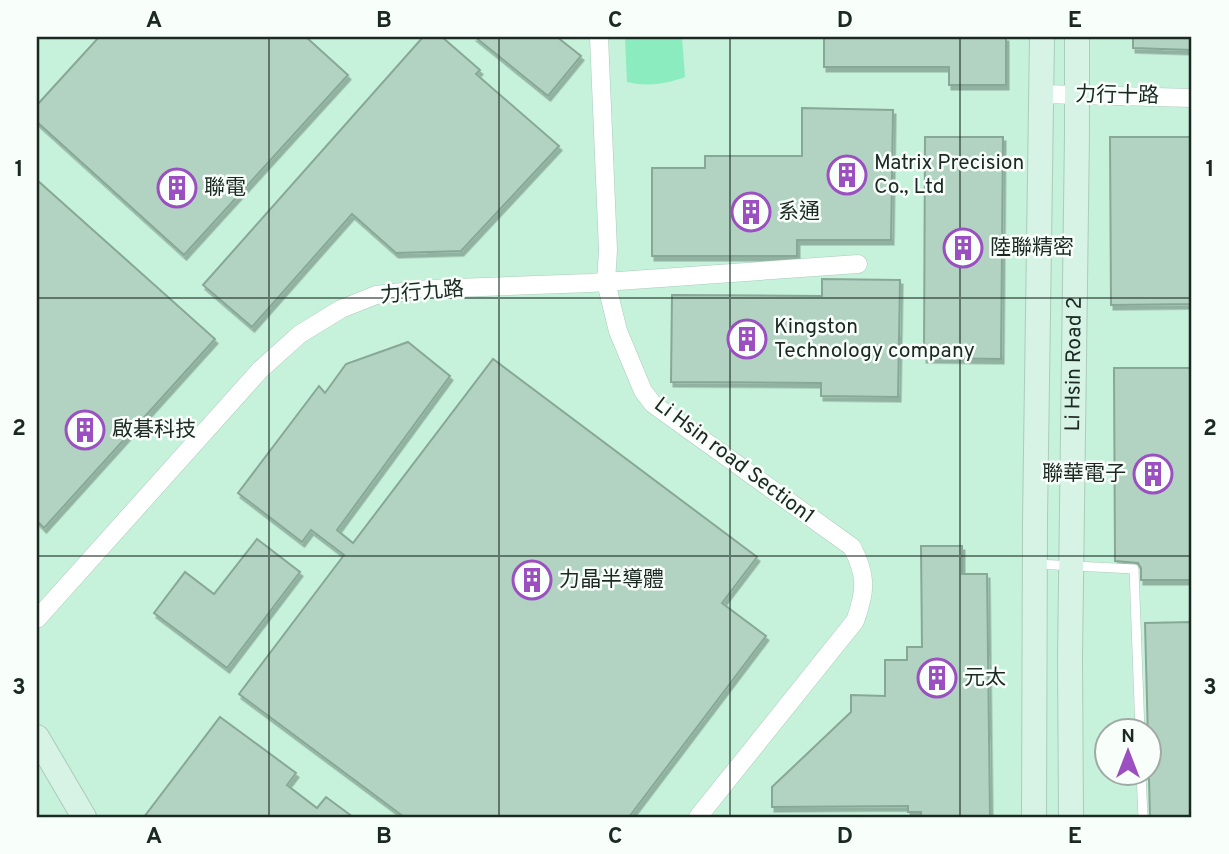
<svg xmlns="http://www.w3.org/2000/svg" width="1229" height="854" viewBox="0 0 1229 854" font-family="Overpass,'Noto Sans TC',sans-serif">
  <defs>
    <filter id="shadow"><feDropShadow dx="2.5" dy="4.5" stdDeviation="0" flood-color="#0004"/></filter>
  </defs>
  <rect width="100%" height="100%" fill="#d7f9e7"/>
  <path fill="#c6f1db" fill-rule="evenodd" d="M 37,37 L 1192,37 L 1192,817 L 37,817 ZM 1106,732 L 1148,732 L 1148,774 L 1106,774 Z"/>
  <path fill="#8bedbf" d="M 625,37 L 682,37 L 685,77 C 666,84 647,87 627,82 Z"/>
  <g fill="#b2d3c2" stroke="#88a897" stroke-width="2" filter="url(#shadow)">
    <path d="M 99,37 L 306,37 L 348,75 L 184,255 L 37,122 L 37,105 Z"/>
    <path d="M 423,37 L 442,37 L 480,70 L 476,74 L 559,146 L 461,251 L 396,253 L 352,214 L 252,327 L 203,285 Z"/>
    <path d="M 475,37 L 557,37 L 581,56 L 548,96 Z"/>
    <path d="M 824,37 L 1006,37 L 1006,85 L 949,85 L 949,67 L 824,67 Z"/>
    <path d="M 1133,37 L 1192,37 L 1192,50 L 1133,48 Z"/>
    <path d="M 802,108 L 893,110 L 891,240 L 797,240 L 797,256 L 652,256 L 652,168 L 705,168 L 705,156 L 802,156 Z"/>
    <path d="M 925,137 L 1003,137 L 1001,359 L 924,358 Z"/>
    <path d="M 1110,137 L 1192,137 L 1192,304 L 1111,305 Z"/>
    <path d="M 37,180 L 215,339 L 44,528 L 37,521 Z"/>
    <path d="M 822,279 L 900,280 L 898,397 L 821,396 L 821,383 L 671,382 L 672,295 L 822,296 Z"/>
    <path d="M 408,342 L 450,376 L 337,530 L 353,543 L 493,359 L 757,557 L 722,603 L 766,636 L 629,817 L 404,817 L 239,694 L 344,555 L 311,530 L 302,542 L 238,493 L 319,386 L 325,393 L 346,364 Z"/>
    <path d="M 1114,368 L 1192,368 L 1192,580 L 1141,580 L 1141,568 L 1138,563 L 1115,561 Z"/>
    <path d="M 257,539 L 300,572 L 227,668 L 154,613 L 185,572 L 214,594 Z"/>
    <path d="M 921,546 L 962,546 L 962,574 L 987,574 L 990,817 L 921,817 L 921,812 L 908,812 L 908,806 L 772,807 L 772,787 L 851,712 L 851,695 L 885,696 L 885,660 L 907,660 L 907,647 L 922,647 Z"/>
    <path d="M 1192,622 L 1192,817 L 1150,817 L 1145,623 Z"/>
    <path d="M 220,717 L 296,773 L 287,785 L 317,808 L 326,797 L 353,817 L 144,817 Z"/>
  </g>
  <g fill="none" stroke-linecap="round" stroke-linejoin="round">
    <defs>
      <g id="lane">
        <path d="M 1036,564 L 1134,569 L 1140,732"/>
        <path d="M 1141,774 L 1143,817"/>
      </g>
      <g id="street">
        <path d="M 599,37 L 608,250 L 606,282 L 618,331 L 643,391 L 653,404 L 852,547 C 867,576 866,591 855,621 L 698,817"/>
        <path d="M 1042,94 L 1192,98"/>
        <path d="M 37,619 L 260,370 L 300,334 L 341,309 L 376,295 L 429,289 L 590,283 L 858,264"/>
      </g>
      <g id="secondary">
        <path d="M 37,737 L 84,817"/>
        <path d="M 1034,817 L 1035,520 L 1042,37"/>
        <path id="s1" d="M 1071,817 L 1070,658 L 1077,134 L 1077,37"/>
      </g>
    </defs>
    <use href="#lane" stroke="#abccba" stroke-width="10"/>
    <use href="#street" stroke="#abccba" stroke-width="19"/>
    <use href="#secondary" stroke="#abccba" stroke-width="26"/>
    <use href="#lane" stroke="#fff" stroke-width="9"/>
    <use href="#street" stroke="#fff" stroke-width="18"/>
    <use href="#secondary" stroke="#d6f3e6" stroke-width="24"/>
  </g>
  <path fill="none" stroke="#1c2923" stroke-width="2" stroke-opacity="0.55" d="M 269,37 L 269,817M 499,37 L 499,817M 730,37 L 730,817M 960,37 L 960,817M 37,298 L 1192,298M 37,556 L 1192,556"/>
  <defs>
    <symbol id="building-ring" viewBox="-11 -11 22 22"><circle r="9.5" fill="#f8fffb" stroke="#9b4fc1" stroke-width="1.5"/><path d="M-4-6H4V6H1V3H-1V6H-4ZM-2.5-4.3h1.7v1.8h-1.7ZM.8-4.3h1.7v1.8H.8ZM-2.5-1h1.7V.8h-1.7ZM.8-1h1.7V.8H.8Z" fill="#9b4fc1"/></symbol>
  </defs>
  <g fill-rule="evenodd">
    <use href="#building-ring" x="825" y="153" width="44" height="44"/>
    <use href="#building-ring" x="155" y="166" width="44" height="44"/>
    <use href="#building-ring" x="729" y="190" width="44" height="44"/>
    <use href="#building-ring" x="941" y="226" width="44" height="44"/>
    <use href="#building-ring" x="725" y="317" width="44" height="44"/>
    <use href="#building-ring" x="63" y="408" width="44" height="44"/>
    <use href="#building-ring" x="1131" y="452" width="44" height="44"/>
    <use href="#building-ring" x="510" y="558" width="44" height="44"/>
    <use href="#building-ring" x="915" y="656" width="44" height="44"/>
  </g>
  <g text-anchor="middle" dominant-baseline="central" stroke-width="5" stroke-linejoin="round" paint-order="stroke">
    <g font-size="21" fill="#1c2923" stroke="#f8fffb">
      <text transform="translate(1117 96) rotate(1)">力行十路</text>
      <text transform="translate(422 293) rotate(-5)">力行九路</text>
      <text stroke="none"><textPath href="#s1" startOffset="453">Li Hsin Road 2</textPath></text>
      <text transform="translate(734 461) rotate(37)">Li Hsin road Section1</text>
    </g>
    <g font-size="21" fill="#1c2923" stroke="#f8fffb" text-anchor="start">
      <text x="874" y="163">Matrix Precision<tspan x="874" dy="24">Co., Ltd</tspan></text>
      <text x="204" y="188">聯電</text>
      <text x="778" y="212">系通</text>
      <text x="990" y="248">陸聯精密</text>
      <text x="774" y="327">Kingston<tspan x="774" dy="24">Technology company</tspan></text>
      <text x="112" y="430">啟碁科技</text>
      <text x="1126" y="474" text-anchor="end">聯華電子</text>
      <text x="559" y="580">力晶半導體</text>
      <text x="964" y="678">元太</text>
    </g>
  </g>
  <rect width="1229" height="854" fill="none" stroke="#f8fffb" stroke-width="77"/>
  <g transform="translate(1128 752)"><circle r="33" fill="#f8fffb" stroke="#a0a9a5" stroke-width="2"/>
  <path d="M0-5L12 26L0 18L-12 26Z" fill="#9b4fc1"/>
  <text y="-10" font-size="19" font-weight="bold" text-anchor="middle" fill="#1c2923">N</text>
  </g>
  <rect x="38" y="38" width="1152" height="778" fill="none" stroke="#1c2923" stroke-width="2.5"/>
  <g font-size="23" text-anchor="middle" font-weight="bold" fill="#1c2923">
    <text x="154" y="27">A</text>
    <text x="384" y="27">B</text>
    <text x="615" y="27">C</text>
    <text x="845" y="27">D</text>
    <text x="1075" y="27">E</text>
    <text x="19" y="176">1</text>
    <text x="1210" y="176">1</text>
    <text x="19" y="435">2</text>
    <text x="1210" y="435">2</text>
    <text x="19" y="694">3</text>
    <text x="1210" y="694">3</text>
    <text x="154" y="843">A</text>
    <text x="384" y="843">B</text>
    <text x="615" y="843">C</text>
    <text x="845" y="843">D</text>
    <text x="1075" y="843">E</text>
  </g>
</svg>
